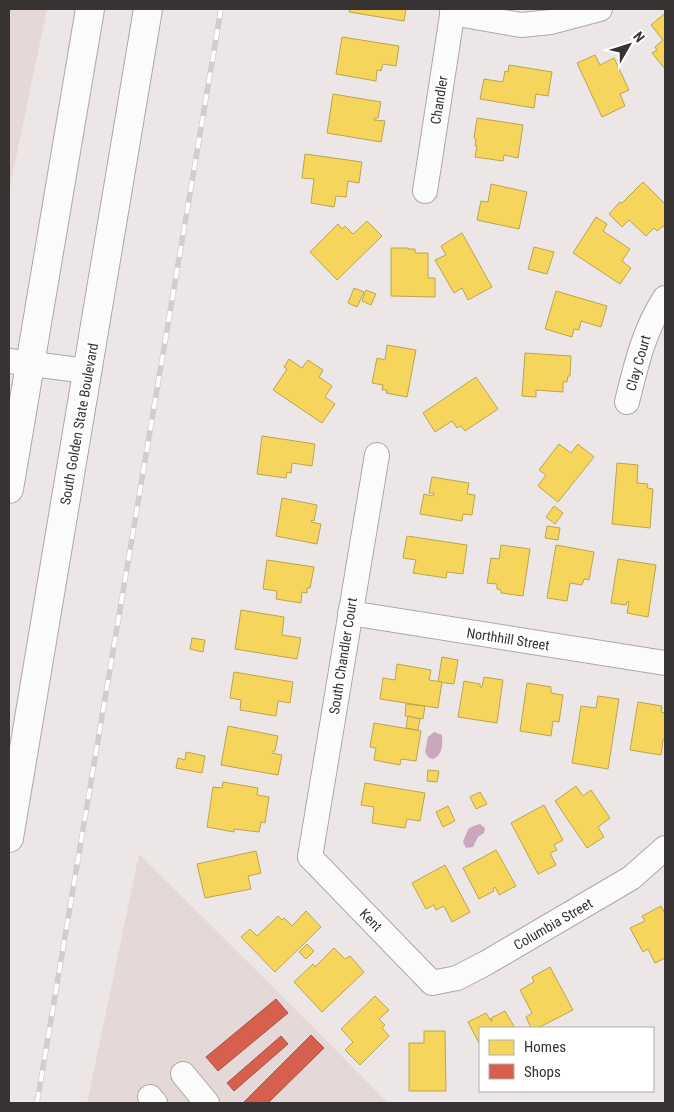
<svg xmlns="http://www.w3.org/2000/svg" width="674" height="1112" viewBox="0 0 674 1112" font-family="'Roboto Condensed',sans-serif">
  <rect width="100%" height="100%" fill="#ece7e6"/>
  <g fill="#e4d9d6">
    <path d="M 9,9 L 47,9 L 9,191 Z"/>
    <path d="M 139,854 L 320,1034 L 388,1103 L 87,1103 Z"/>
  </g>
  <g fill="#caa7bd">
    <path d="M 434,732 L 442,735 C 443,744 442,756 433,759 L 429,758 L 425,752 L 428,737 Z"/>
    <path d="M 480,824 L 485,828 L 484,833 L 478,837 L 473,847 L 466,848 L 463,842 C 469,828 466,828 480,824 Z"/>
  </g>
  <g fill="#f6d55c" stroke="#bca44f">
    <path d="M 350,9 L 406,9 L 404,21 L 349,12 Z"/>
    <path d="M 665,13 L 665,69 L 652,53 L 657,50 L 655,47 L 663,40 L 651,25 Z"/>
    <path d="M 342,37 L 399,46 L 396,66 L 383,64 L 381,71 L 377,70 L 376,81 L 336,74 Z"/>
    <path d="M 595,55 L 600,65 L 614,58 L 629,90 L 620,94 L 625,106 L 602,117 L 577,63 Z"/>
    <path d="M 509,65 L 552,72 L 548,96 L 536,94 L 534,108 L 480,99 L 484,79 L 503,82 L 505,71 L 508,72 Z"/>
    <path d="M 333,94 L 381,102 L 378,118 L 375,118 L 374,120 L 385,121 L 381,142 L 327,133 Z"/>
    <path d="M 477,118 L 523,125 L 518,158 L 504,155 L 503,161 L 475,157 L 477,146 L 475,146 L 476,139 L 474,138 Z"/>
    <path d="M 305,154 L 362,162 L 359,183 L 348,181 L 346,197 L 336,196 L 334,207 L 311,203 L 314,179 L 302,178 Z"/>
    <path d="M 643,182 L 665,204 L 665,225 L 657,231 L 654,228 L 646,236 L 629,220 L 622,227 L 609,214 L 620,202 L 622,203 Z"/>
    <path d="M 491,184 L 527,192 L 519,229 L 477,220 L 481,201 L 488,202 Z"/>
    <path d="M 596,217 L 607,224 L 603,231 L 630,249 L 622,261 L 631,268 L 620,284 L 573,253 Z"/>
    <path d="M 367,221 L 382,236 L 337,280 L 310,252 L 338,224 L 342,229 L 345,226 L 353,234 Z"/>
    <path d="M 462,233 L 492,287 L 468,300 L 462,288 L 454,293 L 435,260 L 446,255 L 441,246 Z"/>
    <path d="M 534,247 L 554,252 L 547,274 L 528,269 Z"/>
    <path d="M 391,248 L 408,248 L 408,249 L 415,249 L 415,253 L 428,253 L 428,278 L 435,278 L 435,297 L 391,296 Z"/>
    <path d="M 354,288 L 364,292 L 357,307 L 348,303 Z"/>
    <path d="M 366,290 L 376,294 L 371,305 L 362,301 Z"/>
    <path d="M 556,291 L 607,306 L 601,327 L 581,321 L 579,330 L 574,329 L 572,337 L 545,329 Z"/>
    <path d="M 387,345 L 416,350 L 407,397 L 386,393 L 387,390 L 382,390 L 383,385 L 372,383 L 377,358 L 385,360 Z"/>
    <path d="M 525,353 L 571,356 L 570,376 L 568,376 L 567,382 L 563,382 L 563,392 L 536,390 L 536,397 L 522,396 Z"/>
    <path d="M 289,359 L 302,368 L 308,360 L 323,370 L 319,377 L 332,386 L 325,397 L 335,404 L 322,423 L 273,390 L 287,369 L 284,367 Z"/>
    <path d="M 476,377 L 498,409 L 465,431 L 461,426 L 457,428 L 452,421 L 435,432 L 423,413 Z"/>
    <path d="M 262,436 L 315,444 L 312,466 L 292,463 L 291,473 L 287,472 L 286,478 L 257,474 Z"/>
    <path d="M 559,444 L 571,453 L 578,444 L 594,457 L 558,502 L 538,486 L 546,475 L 539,470 Z"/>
    <path d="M 617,463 L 638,465 L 637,483 L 648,484 L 647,488 L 653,489 L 650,528 L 612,524 Z"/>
    <path d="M 432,477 L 469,483 L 467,494 L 475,495 L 472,515 L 463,514 L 462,521 L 420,514 L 424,494 L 433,496 L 434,493 L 429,493 Z"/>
    <path d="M 282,498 L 317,505 L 314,521 L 312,520 L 311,522 L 321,524 L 317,544 L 276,536 Z"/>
    <path d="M 554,506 L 563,513 L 555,524 L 546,517 Z"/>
    <path d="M 547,526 L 560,528 L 558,540 L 545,538 Z"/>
    <path d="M 407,536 L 467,545 L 463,574 L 447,572 L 446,578 L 413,573 L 416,560 L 403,558 Z"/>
    <path d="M 501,545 L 530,549 L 523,596 L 501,593 L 501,590 L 497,589 L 497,584 L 487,583 L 491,558 L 499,559 Z"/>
    <path d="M 556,545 L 594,552 L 589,580 L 584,579 L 582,585 L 570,583 L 567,601 L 547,598 Z"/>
    <path d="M 618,559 L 656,565 L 648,617 L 627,613 L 629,602 L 627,602 L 626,605 L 611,603 Z"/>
    <path d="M 267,560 L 314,567 L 310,588 L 307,588 L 307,593 L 302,592 L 301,603 L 276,599 L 277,591 L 263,589 Z"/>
    <path d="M 241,610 L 284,617 L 282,635 L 301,638 L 297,659 L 235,649 Z"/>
    <path d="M 192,638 L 205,640 L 203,652 L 190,649 Z"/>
    <path d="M 442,657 L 458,660 L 454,684 L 438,682 Z"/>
    <path d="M 397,664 L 431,670 L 429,680 L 442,682 L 438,708 L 380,699 L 383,678 L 395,680 Z"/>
    <path d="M 234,672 L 293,682 L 290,703 L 278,701 L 276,716 L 240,710 L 241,700 L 230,698 Z"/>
    <path d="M 484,677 L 503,680 L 497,723 L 458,717 L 464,681 L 480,684 L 480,687 L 482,687 Z"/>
    <path d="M 527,683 L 551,687 L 551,693 L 563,695 L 559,722 L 553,721 L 551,736 L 520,731 Z"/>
    <path d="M 598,696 L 619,699 L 608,769 L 572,763 L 581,706 L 596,708 Z"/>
    <path d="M 638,702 L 662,706 L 661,712 L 665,713 L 665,740 L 663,740 L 661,755 L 630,750 Z"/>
    <path d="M 406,704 L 425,706 L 423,719 L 405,716 Z"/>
    <path d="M 408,716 L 420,719 L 418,730 L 406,728 Z"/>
    <path d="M 374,723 L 421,731 L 416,761 L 401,759 L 400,765 L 374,760 L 376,748 L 370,747 Z"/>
    <path d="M 228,726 L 278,736 L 275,751 L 273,751 L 272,753 L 282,755 L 278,775 L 221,765 Z"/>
    <path d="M 186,752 L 205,756 L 202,773 L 176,768 L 178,758 L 185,760 Z"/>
    <path d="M 428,770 L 439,771 L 437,782 L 427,781 Z"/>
    <path d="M 223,782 L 258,788 L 257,795 L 269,797 L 265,823 L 261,822 L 259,832 L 234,829 L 234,832 L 207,827 L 213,787 L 222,788 Z"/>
    <path d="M 365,783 L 425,793 L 420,821 L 407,819 L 405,828 L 372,823 L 374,807 L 361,805 Z"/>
    <path d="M 576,786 L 583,796 L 591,790 L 610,818 L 598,827 L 604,837 L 587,848 L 555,801 Z"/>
    <path d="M 480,792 L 487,804 L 476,809 L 470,797 Z"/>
    <path d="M 544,805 L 563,840 L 554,845 L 557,850 L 550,853 L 556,865 L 538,874 L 511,823 Z"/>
    <path d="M 448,806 L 455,821 L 443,827 L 436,812 Z"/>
    <path d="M 496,850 L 516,886 L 499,895 L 495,887 L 493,889 L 494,891 L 479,899 L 463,868 Z"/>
    <path d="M 256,851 L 261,873 L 248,876 L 251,889 L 205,898 L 197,864 Z"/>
    <path d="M 445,865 L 470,912 L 452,922 L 444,906 L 436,910 L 434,905 L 426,909 L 412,883 Z"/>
    <path d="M 661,906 L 665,914 L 665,958 L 655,963 L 648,949 L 643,952 L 630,928 L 645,921 L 642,916 Z"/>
    <path d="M 306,911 L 321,927 L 275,972 L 241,937 L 250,929 L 257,936 L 278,916 L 282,920 L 284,918 L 292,926 Z"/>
    <path d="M 307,944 L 314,951 L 306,959 L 299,952 Z"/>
    <path d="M 334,948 L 345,959 L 350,956 L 364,972 L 322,1012 L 294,982 L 313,964 L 315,967 Z"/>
    <path d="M 550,967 L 573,1010 L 538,1028 L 531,1028 L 526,1017 L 532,1013 L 520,990 L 534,982 L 532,977 Z"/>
    <path d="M 375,996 L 389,1010 L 379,1019 L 385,1025 L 382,1028 L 389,1036 L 360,1065 L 345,1050 L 353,1042 L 341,1029 Z"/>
    <path d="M 505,1011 L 515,1028 L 480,1028 L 480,1045 L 468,1022 L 486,1013 L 491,1021 L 492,1021 L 491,1018 Z"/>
    <path d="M 424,1031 L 445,1031 L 446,1091 L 409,1091 L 409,1043 L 424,1043 Z"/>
  </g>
  <g fill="#d6604d" stroke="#a65245">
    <path d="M 276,999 L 288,1013 L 218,1071 L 206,1057 Z"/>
    <path d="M 311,1035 L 324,1048 L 268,1103 L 243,1103 Z"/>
    <path d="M 281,1036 L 288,1044 L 234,1091 L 227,1083 Z"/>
  </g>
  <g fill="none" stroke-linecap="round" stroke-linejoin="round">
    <defs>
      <g id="minor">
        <path d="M 452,13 L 521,25 L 551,22 L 600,9"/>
        <path d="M 425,191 L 453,9"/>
        <path d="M 9,361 L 87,371"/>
        <path d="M 627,402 C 636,365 644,330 665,298"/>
        <path d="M 377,455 L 310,857 L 432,983 L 457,978 L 486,963 L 631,878 L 665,848"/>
        <path d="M 350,613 L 665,663"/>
        <path d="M 183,1074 L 207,1103"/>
        <path d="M 150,1097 L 155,1103"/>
      </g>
      <g id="major">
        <path d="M 9,489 L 90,9"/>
        <path d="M 9,838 L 148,9"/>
      </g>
    </defs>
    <use href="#minor" stroke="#aca8a7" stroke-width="26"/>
    <use href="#major" stroke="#aca8a7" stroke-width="30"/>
    <use href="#minor" stroke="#fcfbfb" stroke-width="24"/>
    <use href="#major" stroke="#fcfbfb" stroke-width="28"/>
    <defs>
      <path id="rail" d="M 37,1103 L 221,9"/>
    </defs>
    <use href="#rail" stroke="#cfcecd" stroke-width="5.5"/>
    <use href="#rail" stroke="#fff" stroke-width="4" stroke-dasharray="11" stroke-linecap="butt"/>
  </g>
  <g text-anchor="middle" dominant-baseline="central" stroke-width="5" stroke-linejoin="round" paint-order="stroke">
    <g font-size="14" fill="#363332" stroke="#fff">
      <text transform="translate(439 100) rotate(-81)">Chandler</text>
      <text transform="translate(638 363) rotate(-74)">Clay Court</text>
      <text transform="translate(79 424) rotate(-80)">South Golden State Boulevard</text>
      <text transform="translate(508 639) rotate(9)">Northhill Street</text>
      <text transform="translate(343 656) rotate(-81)">South Chandler Court</text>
      <text transform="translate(371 920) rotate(46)">Kent</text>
      <text transform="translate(553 924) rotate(-30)">Columbia Street</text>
    </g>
  </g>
  <rect width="674" height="1112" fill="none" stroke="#363332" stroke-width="20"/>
  <rect x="479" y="1027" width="175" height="65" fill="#ffffff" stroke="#afadad"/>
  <rect x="489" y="1040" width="25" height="15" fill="#f6d55c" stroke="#afadad"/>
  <text x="524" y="1052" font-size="15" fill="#363332">Homes</text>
  <rect x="489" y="1064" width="25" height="15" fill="#d6604d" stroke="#afadad"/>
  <text x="524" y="1077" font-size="15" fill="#363332">Shops</text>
  <g transform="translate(629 45) rotate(51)" stroke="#ffffff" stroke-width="4" paint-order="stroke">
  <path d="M0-4L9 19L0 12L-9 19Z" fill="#363332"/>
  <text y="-8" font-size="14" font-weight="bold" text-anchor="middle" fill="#363332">N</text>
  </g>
</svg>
